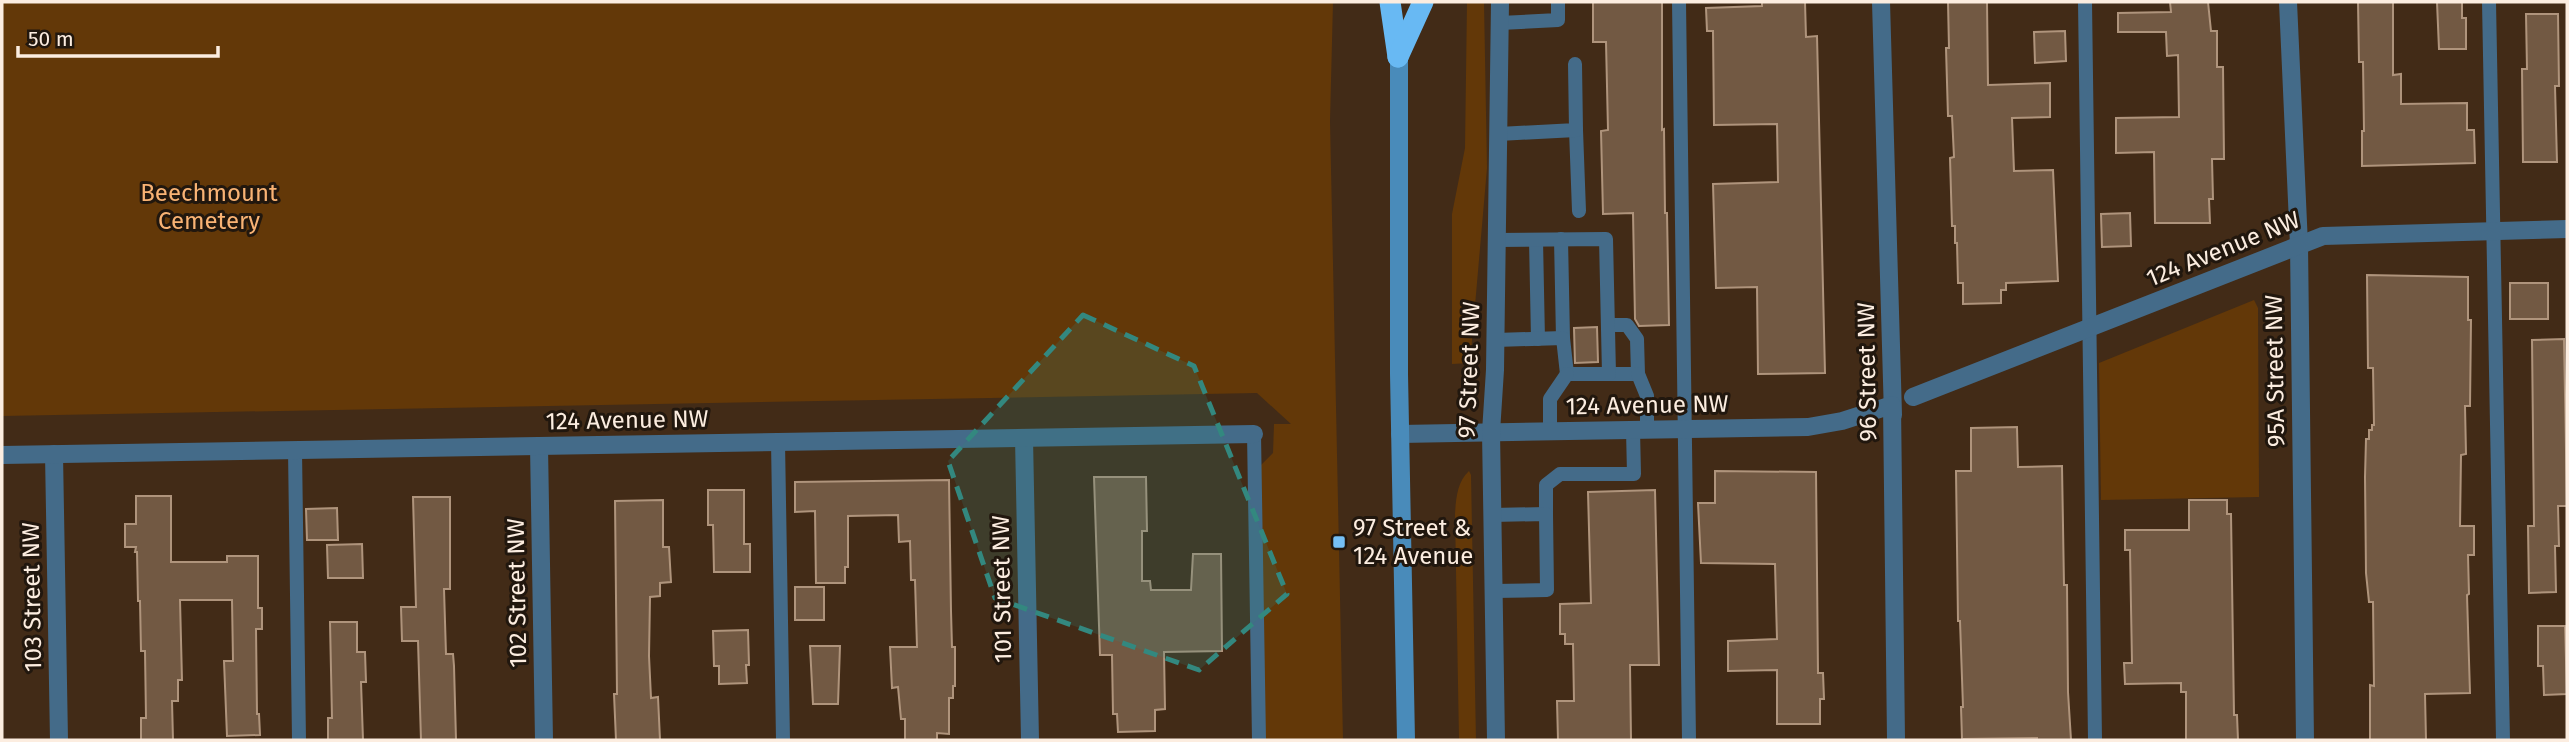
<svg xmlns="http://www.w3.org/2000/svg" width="2569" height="742" viewBox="0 0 2569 742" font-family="'Fira Sans',sans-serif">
  <rect width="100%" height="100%" fill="#422b17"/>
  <g fill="#633808">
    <path d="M 2,2 L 1333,2 L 1330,121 L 1343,740 L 1264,740 L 1258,468 L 1273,453 L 1274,424 L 1291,424 L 1257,393 L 2,416 Z"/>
    <path d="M 1467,2 L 1484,2 L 1487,168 L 1470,363 L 1452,364 L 1452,214 L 1465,148 Z"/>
    <path d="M 2254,300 L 2258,308 L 2259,497 L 2101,500 L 2099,363 Z"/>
    <path d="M 1469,471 L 1471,475 L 1476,740 L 1459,740 L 1455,514 C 1456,499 1457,482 1469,471 Z"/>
  </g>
  <g fill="#725943" stroke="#af947c" stroke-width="2">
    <path d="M 1593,2 L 1662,2 L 1662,130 L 1664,129 L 1665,213 L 1667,213 L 1669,325 L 1639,326 L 1635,319 L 1633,213 L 1603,214 L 1601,131 L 1608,130 L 1606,42 L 1593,42 Z"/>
    <path d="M 1762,2 L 1805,2 L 1806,37 L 1817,36 L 1825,373 L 1758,374 L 1757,287 L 1716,288 L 1713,184 L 1778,182 L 1777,124 L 1714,125 L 1713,31 L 1707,31 L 1706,8 L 1762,6 Z"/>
    <path d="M 1948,2 L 1987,2 L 1988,85 L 2050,83 L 2050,117 L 2012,118 L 2014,171 L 2053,170 L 2058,281 L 2006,283 L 2006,290 L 2001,290 L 2001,303 L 1963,304 L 1963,283 L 1958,283 L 1957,243 L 1955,243 L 1955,226 L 1952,226 L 1950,158 L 1954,157 L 1952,116 L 1948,116 L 1946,48 L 1949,48 Z"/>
    <path d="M 2170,2 L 2208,2 L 2211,31 L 2217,31 L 2217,67 L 2223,67 L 2224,159 L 2212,159 L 2213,199 L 2209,199 L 2210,223 L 2155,223 L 2154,152 L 2116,153 L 2116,118 L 2179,117 L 2178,55 L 2167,56 L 2166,32 L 2118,32 L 2118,13 L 2171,12 Z"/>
    <path d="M 2358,2 L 2393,2 L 2393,75 L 2401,74 L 2401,104 L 2467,103 L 2467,130 L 2474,130 L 2475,163 L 2362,166 L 2362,131 L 2364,131 L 2363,62 L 2359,62 Z"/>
    <path d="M 2437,2 L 2462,2 L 2462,18 L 2466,18 L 2466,49 L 2439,49 Z"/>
    <path d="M 2526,14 L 2558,14 L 2559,86 L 2555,86 L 2557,162 L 2523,162 L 2522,69 L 2527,69 Z"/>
    <path d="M 2065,31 L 2066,61 L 2035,63 L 2034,32 Z"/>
    <path d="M 2130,213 L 2131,246 L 2102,247 L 2101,214 Z"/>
    <path d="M 2367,275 L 2468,277 L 2468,320 L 2471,320 L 2470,406 L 2465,406 L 2466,454 L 2461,455 L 2460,526 L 2474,526 L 2474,555 L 2468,555 L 2469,594 L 2467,595 L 2470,693 L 2425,694 L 2426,740 L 2370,740 L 2370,685 L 2374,686 L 2373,602 L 2369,602 L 2366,573 L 2365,477 L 2366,439 L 2369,439 L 2369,430 L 2372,430 L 2372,425 L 2374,425 L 2373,368 L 2368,368 Z"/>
    <rect x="2510" y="283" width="38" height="36"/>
    <path d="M 1597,327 L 1598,362 L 1575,363 L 1574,328 Z"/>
    <path d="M 2564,339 L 2567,506 L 2558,506 L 2559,546 L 2555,546 L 2556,592 L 2529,593 L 2528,526 L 2534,526 L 2532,340 Z"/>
    <path d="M 2017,427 L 2018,467 L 2062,466 L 2064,585 L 2067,585 L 2068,692 L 2071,740 L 2037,740 L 2037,738 L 1962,739 L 1961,707 L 1963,707 L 1960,621 L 1958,621 L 1956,471 L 1971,471 L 1971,428 Z"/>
    <path d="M 1715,471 L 1816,472 L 1818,673 L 1823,673 L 1824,699 L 1820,699 L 1820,724 L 1777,724 L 1777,670 L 1728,671 L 1728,641 L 1777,639 L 1775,564 L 1701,563 L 1698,503 L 1715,503 Z"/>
    <path d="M 1094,477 L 1146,477 L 1147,531 L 1142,531 L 1142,581 L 1150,581 L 1151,590 L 1191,590 L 1193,554 L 1221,554 L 1222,651 L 1164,652 L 1165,709 L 1155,710 L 1155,731 L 1118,732 L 1117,714 L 1113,714 L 1112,655 L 1100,655 Z"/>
    <path d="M 949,480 L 951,611 L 952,647 L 955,647 L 955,686 L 953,686 L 953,698 L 949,698 L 949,734 L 937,733 L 937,740 L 905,740 L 905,719 L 901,719 L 898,687 L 892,688 L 890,647 L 917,647 L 915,580 L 911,580 L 910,541 L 899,542 L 898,515 L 848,516 L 848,567 L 845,567 L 845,583 L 816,583 L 815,511 L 795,512 L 795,482 Z"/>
    <path d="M 708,490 L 744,490 L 744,544 L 750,544 L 750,572 L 714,572 L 713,525 L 708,525 Z"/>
    <path d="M 1655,490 L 1659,665 L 1630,665 L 1631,740 L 1558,740 L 1557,701 L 1574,701 L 1573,644 L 1565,644 L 1565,634 L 1560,634 L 1560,604 L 1591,603 L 1588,492 Z"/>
    <path d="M 136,496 L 171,496 L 171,562 L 227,562 L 227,556 L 258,556 L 258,608 L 262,608 L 262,629 L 256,629 L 257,714 L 259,714 L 260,735 L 227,736 L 224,661 L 233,661 L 232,600 L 180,600 L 182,680 L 178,680 L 178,701 L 172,701 L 173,740 L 141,740 L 141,718 L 146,718 L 145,651 L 141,651 L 140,601 L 138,601 L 137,552 L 135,552 L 136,547 L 125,547 L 125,524 L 136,524 Z"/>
    <path d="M 413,497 L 450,497 L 450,589 L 444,589 L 446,654 L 453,654 L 454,666 L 456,740 L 421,740 L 418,641 L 402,641 L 401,607 L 416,607 Z"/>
    <path d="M 663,500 L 663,547 L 669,547 L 671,582 L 660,583 L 660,596 L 650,597 L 649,656 L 651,698 L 658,697 L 660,740 L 616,740 L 614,694 L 617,694 L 615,501 Z"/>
    <path d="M 2189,500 L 2227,500 L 2227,514 L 2231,514 L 2234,715 L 2237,715 L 2238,740 L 2186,740 L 2186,692 L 2181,692 L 2181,683 L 2125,684 L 2124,663 L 2132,663 L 2130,550 L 2125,550 L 2125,530 L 2189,530 Z"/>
    <path d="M 337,508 L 338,540 L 307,540 L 306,509 Z"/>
    <path d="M 362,544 L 363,578 L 328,578 L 327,545 Z"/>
    <rect x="795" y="587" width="29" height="33"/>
    <path d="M 330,622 L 357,622 L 357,652 L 365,652 L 366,682 L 361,682 L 363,740 L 328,740 L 328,718 L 332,718 Z"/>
    <path d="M 2538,626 L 2565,626 L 2567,694 L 2544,695 L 2543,666 L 2538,666 Z"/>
    <path d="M 748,630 L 749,665 L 746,665 L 747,683 L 719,684 L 719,666 L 714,666 L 713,631 Z"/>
    <path d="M 810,646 L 840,646 L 838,704 L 813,704 Z"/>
  </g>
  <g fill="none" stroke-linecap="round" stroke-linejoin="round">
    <g stroke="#446b89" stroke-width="14">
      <path d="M 1679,2 L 1689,740"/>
      <path d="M 2085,2 L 2095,740"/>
      <path d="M 2489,2 L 2503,740"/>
      <path d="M 1500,23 L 1558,20 L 1558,2"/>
      <path d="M 1576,130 L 1579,211"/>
      <path d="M 1499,134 L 1576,130 L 1575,64"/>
      <path d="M 1561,239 L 1563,338"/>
      <path d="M 1536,240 L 1538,339"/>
      <path d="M 1608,325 L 1627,325 L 1637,339 L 1638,374 L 1609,374"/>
      <path d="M 1496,340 L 1563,338 L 1567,374 L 1609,374 L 1606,239 L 1497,240"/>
      <path d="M 1638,374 L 1647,396 L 1647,429"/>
      <path d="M 1550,431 L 1550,399 L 1567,374"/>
      <path d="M 1254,434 L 1259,740"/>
      <path d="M 778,442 L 783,740"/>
      <path d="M 295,450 L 299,740"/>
      <path d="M 1546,514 L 1546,485 L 1560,474 L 1634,474 L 1633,430"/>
      <path d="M 1492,515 L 1546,514 L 1547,590 L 1494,591"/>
    </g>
    <g stroke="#446b89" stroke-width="18">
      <path d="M 1881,2 L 1893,415"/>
      <path d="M 2288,2 L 2299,245 L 2305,740"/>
      <path d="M 1913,397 L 2323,236 L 2567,229"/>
      <path d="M 1400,434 L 1808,427 L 1842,421 L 1892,405 L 1896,740"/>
      <path d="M 1024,438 L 1030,740"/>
      <path d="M 539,446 L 544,740"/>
      <path d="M 54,454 L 59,740"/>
      <path d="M 2,455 L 1254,434"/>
      <path d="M 1496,740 L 1491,432 L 1495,370 L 1500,2"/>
    </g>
    <path stroke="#498bba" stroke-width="18" d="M 1399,44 L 1399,374 L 1406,740"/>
    <g stroke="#68b9f3" stroke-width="21">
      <path d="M 1390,2 L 1398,57"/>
      <path d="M 1398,57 L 1423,2"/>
    </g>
  </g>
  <path fill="#33887f" fill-opacity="0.2" stroke="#33887f" stroke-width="5" stroke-dasharray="14 9" stroke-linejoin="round" d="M 1083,315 L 1194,366 L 1287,594 L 1199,670 L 995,598 L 948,461 Z"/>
  <rect fill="#75c0f6" stroke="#21170e" stroke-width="2.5" x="1332" y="535" width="14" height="14" rx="3.5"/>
  <g text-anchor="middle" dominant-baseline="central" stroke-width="6" stroke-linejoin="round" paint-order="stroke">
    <g font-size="24" fill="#f9b374" stroke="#21170e">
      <text x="209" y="193">Beechmount<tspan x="209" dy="28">Cemetery</tspan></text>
    </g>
    <g font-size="24" fill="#fcede0" stroke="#21170e">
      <text transform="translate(2223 249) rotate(-22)">124 Avenue NW</text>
      <text transform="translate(1469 370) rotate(-88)">97 Street NW</text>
      <text transform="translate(2275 371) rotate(-91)">95A Street NW</text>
      <text transform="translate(1867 372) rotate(-91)">96 Street NW</text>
      <text transform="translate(1647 405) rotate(-1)">124 Avenue NW</text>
      <text transform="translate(627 420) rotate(-1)">124 Avenue NW</text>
      <text transform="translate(1002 589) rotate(-91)">101 Street NW</text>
      <text transform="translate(517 593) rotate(-91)">102 Street NW</text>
      <text transform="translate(32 597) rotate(-91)">103 Street NW</text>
    </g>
    <g font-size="24" fill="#fcede0" stroke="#21170e" text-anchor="start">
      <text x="1353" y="528">97 Street &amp;<tspan x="1353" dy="28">124 Avenue</tspan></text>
    </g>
  </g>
  <rect width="2569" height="742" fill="none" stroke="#fcede0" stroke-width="7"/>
  <path d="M18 46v10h200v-10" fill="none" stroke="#fcede0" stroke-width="3.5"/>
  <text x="28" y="46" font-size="21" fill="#fcede0" stroke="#21170e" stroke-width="5" paint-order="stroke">50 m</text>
</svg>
